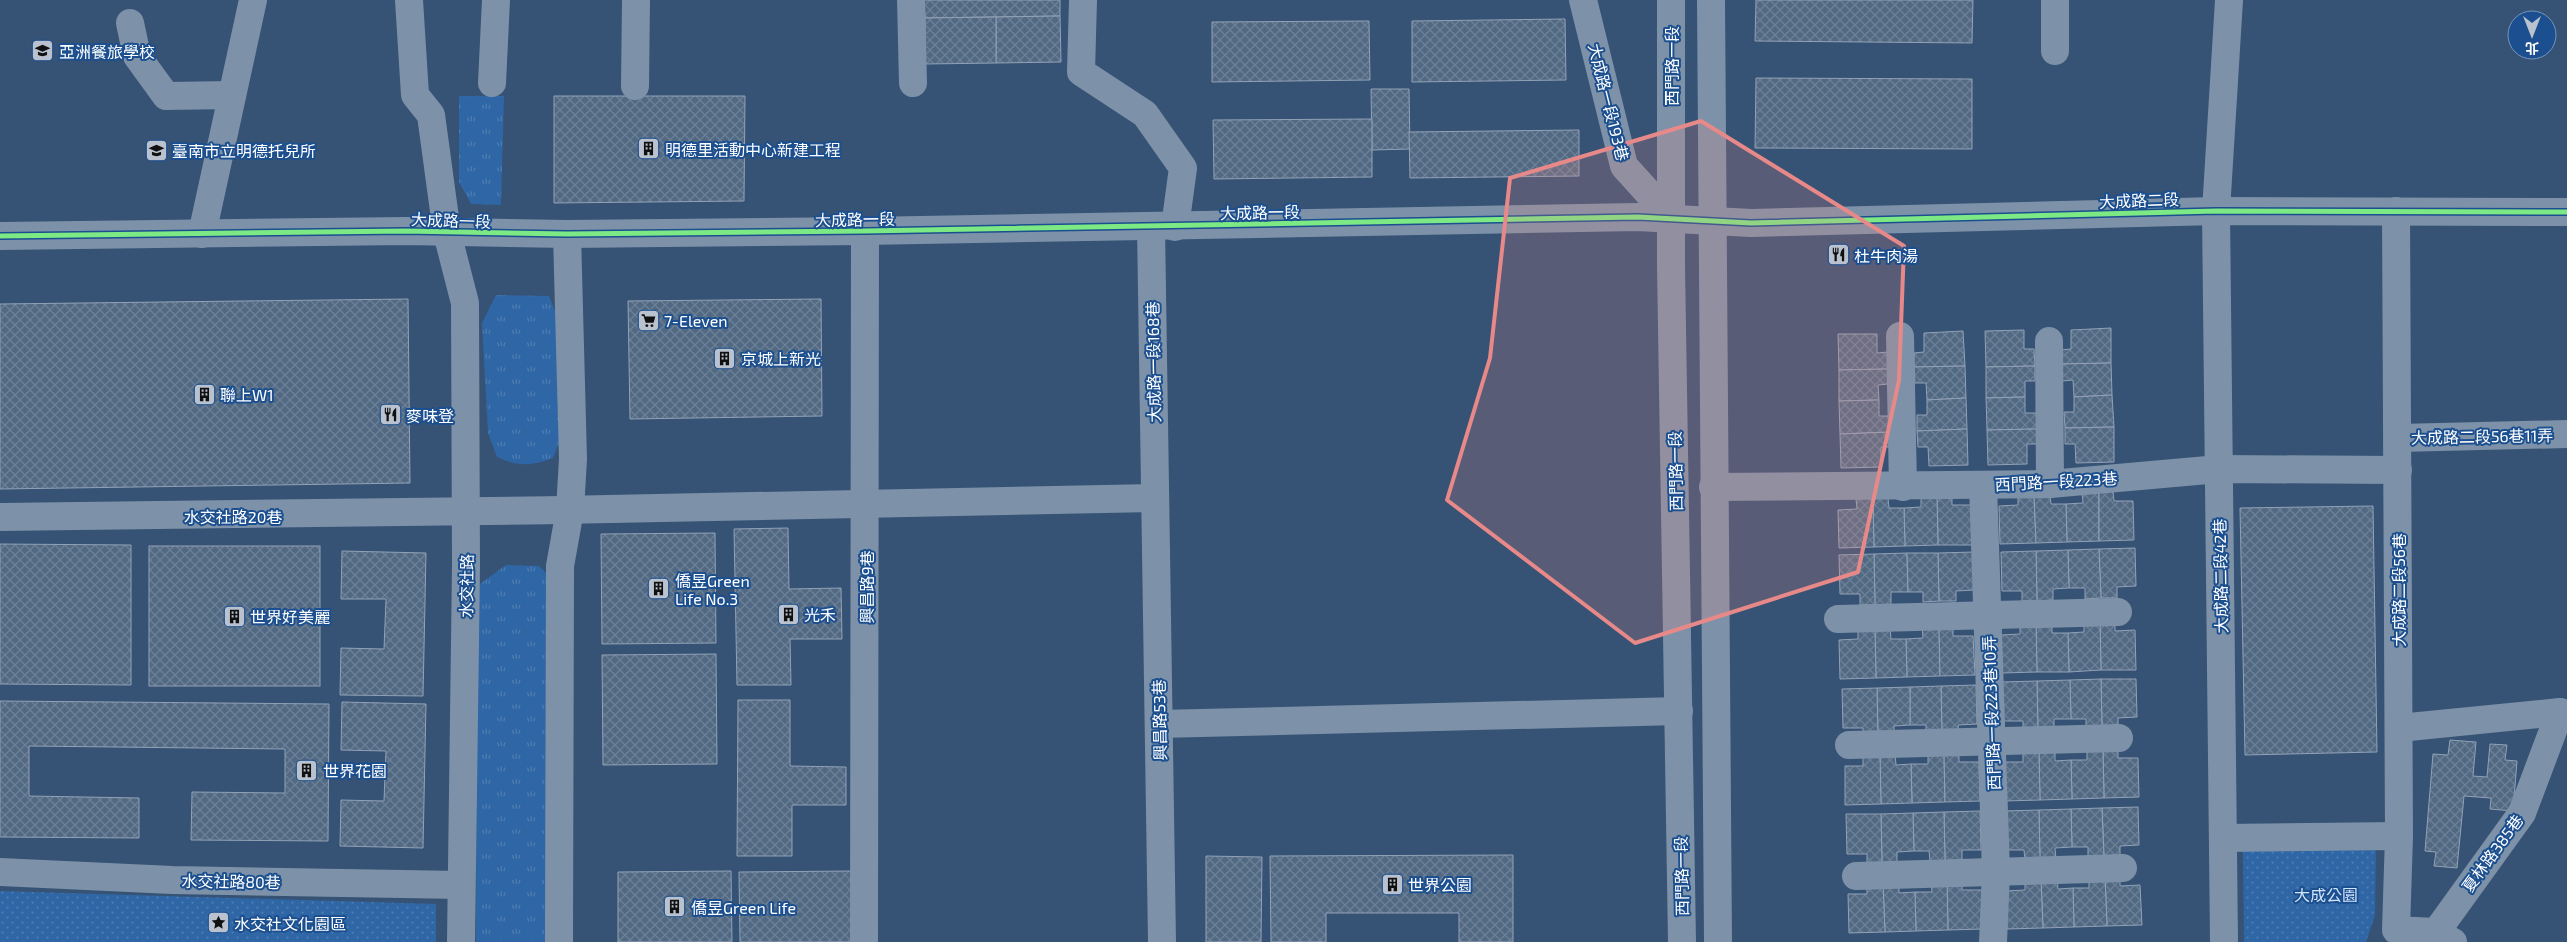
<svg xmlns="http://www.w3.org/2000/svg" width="2567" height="942" viewBox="0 0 2567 942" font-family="'Exo 2','Noto Sans TC',sans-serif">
  <defs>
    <pattern id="grass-tufts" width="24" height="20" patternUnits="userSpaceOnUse" patternTransform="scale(1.25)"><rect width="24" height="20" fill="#2f66a5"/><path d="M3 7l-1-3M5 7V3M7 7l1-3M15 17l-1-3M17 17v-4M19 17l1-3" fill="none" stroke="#4e7db2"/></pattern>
    <pattern id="park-dots" width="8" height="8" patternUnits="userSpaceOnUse" patternTransform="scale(1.25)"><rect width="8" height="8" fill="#2f66a5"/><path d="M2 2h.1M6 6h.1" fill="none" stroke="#4e7db2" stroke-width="1.8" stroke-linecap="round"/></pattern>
    <pattern id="building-cross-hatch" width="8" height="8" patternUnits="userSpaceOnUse" patternTransform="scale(1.25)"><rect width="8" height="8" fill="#526984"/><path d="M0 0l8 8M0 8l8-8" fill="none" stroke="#6c8096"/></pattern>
  </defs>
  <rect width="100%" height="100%" fill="#365274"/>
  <g fill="url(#grass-tufts)">
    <path d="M 459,96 L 504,96 L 501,205 L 471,204 L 459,182 Z"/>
    <path d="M 496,295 L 549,296 L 559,321 L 560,440 L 553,458 C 531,466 518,467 497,457 L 488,433 L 482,323 Z"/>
    <path d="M 506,565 L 539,566 L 556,582 L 547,942 L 476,942 L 477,586 Z"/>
  </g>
  <g fill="url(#park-dots)">
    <path d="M 2376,844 L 2375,915 L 2366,942 L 2244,942 L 2243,847 Z"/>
    <path d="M 0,891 L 436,904 L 436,942 L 0,942 Z"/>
  </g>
  <g fill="url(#building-cross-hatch)" stroke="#92a2b6">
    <path d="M 924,0 L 1060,0 L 1060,16 L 925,18 Z"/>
    <path d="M 1756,0 L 1973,0 L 1972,43 L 1755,41 Z"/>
    <path d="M 1060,16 L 1061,62 L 996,63 L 996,17 Z"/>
    <path d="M 996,17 L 996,63 L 925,64 L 925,18 Z"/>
    <path d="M 1565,19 L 1566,80 L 1412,82 L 1412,21 Z"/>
    <path d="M 1369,21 L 1370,80 L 1212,82 L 1212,22 Z"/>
    <path d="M 1756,78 L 1972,79 L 1972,149 L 1755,148 Z"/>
    <path d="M 1371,89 L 1409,89 L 1410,149 L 1372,150 Z"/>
    <path d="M 554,96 L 745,96 L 744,201 L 554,203 Z"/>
    <path d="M 1372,119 L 1372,177 L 1214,179 L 1213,120 Z"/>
    <path d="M 1579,130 L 1579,176 L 1410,178 L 1409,132 Z"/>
    <path d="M 408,299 L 410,483 L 0,489 L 0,304 Z"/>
    <path d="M 821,299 L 822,416 L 630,419 L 628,301 Z"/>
    <path d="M 2111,328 L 2111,363 L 2061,364 L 2061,350 L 2071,349 L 2071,330 Z"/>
    <path d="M 2024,330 L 2024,349 L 2034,349 L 2035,366 L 1986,367 L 1985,331 Z"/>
    <path d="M 1963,331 L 1965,366 L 1914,367 L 1914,353 L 1924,352 L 1924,333 Z"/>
    <path d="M 1838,334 L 1877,334 L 1877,353 L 1888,352 L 1888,369 L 1839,370 Z"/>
    <path d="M 2111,363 L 2112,395 L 2074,397 L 2073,380 L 2062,381 L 2061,364 Z"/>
    <path d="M 1965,366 L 1966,398 L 1927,400 L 1926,383 L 1915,383 L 1914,367 Z"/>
    <path d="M 2035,366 L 2035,381 L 2025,381 L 2025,397 L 1986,398 L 1986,367 Z"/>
    <path d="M 1888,369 L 1888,384 L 1878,385 L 1879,400 L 1839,401 L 1839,370 Z"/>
    <path d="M 2112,395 L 2114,427 L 2065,428 L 2064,412 L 2074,412 L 2074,397 Z"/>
    <path d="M 2025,397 L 2025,413 L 2037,413 L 2037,429 L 1987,430 L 1986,398 Z"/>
    <path d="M 1966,398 L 1967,429 L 1917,431 L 1917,415 L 1927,415 L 1927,400 Z"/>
    <path d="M 1879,400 L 1879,416 L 1891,416 L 1891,432 L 1840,434 L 1839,401 Z"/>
    <path d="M 2114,427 L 2114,462 L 2076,463 L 2075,444 L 2065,444 L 2065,428 Z"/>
    <path d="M 1967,429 L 1968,465 L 1929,466 L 1928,447 L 1918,447 L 1917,431 Z"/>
    <path d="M 2037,429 L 2038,444 L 2027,444 L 2027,464 L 1988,465 L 1987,430 Z"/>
    <path d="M 1891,432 L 1891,447 L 1881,447 L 1881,467 L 1841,468 L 1840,434 Z"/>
    <path d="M 2099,491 L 2099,541 L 2067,542 L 2066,504 L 2083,503 L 2082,492 Z"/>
    <path d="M 2099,491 L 2113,491 L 2114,501 L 2133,501 L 2134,540 L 2099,541 Z"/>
    <path d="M 2018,494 L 2034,494 L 2036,543 L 2000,544 L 1999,506 L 2018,505 Z"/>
    <path d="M 2034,494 L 2050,494 L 2051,504 L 2066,504 L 2067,542 L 2036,543 Z"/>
    <path d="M 1937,495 L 1952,495 L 1952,505 L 1972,505 L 1973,545 L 1938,545 Z"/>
    <path d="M 1937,495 L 1938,545 L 1905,546 L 1904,508 L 1921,507 L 1921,496 Z"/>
    <path d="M 1873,498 L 1888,498 L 1889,508 L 1904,508 L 1905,546 L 1874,547 Z"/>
    <path d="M 1873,498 L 1874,547 L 1839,548 L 1838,510 L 1857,509 L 1856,499 Z"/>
    <path d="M 2373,506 L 2377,752 L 2245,755 L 2240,508 Z"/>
    <path d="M 788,528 L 789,589 L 841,588 L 842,639 L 790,639 L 791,685 L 737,685 L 734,529 Z"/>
    <path d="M 715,533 L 716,643 L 602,644 L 601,534 Z"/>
    <path d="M 0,544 L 131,545 L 131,685 L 0,684 Z"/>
    <rect x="149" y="546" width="171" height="140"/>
    <path d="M 2135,548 L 2136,586 L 2117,587 L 2117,598 L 2101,598 L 2099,549 Z"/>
    <path d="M 2099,549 L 2101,598 L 2085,599 L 2085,588 L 2069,588 L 2068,550 Z"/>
    <path d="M 2068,550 L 2069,588 L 2053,589 L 2053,600 L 2037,601 L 2036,551 Z"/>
    <path d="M 342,551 L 426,553 L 423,696 L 340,695 L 341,648 L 384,649 L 386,599 L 341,599 Z"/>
    <path d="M 2036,551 L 2037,601 L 2022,601 L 2022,591 L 2002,591 L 2001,552 Z"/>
    <path d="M 1974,552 L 1975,590 L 1956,591 L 1956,601 L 1939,601 L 1938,553 Z"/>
    <path d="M 1907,553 L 1908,592 L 1891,592 L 1891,604 L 1875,605 L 1874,554 Z"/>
    <path d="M 1907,553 L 1938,553 L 1939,601 L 1923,602 L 1923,592 L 1908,592 Z"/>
    <path d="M 1874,554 L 1875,605 L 1860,605 L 1860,594 L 1840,594 L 1839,555 Z"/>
    <path d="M 2100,620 L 2115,620 L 2115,631 L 2135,630 L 2136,670 L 2101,670 Z"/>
    <path d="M 2100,620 L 2101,670 L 2069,672 L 2068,633 L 2084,632 L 2084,621 Z"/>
    <path d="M 2036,623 L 2052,623 L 2052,633 L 2068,633 L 2069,672 L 2037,672 Z"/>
    <path d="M 2036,623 L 2037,672 L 2002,673 L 2001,635 L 2020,634 L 2020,624 Z"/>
    <path d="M 1922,626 L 1939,626 L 1940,676 L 1907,677 L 1906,639 L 1923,638 Z"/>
    <path d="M 1939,626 L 1953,626 L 1953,636 L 1973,636 L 1975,675 L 1940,676 Z"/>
    <path d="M 1890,628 L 1891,639 L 1906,639 L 1907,677 L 1876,678 L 1875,629 Z"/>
    <path d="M 1858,629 L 1875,629 L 1876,678 L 1840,679 L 1839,640 L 1858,639 Z"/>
    <path d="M 716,654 L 717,764 L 603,765 L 602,655 Z"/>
    <path d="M 2101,679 L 2136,679 L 2137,717 L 2118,718 L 2118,728 L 2102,728 Z"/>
    <path d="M 2101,679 L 2102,728 L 2086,729 L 2086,719 L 2071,719 L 2070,680 Z"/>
    <path d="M 2070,680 L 2071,719 L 2054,719 L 2054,731 L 2038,731 L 2037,681 Z"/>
    <path d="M 2037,681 L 2038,731 L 2023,732 L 2023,721 L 2003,721 L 2002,682 Z"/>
    <path d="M 1976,685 L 1977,724 L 1958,725 L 1959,735 L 1942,735 L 1941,686 Z"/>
    <path d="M 1941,686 L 1942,735 L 1926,736 L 1926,725 L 1910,725 L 1910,687 Z"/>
    <path d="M 1910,687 L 1910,725 L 1894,726 L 1894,738 L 1878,738 L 1877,688 Z"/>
    <path d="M 1877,688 L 1878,738 L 1863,738 L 1863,728 L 1843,728 L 1842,689 Z"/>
    <path d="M 738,700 L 790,700 L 790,766 L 846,767 L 846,805 L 792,805 L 792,856 L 737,856 Z"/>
    <path d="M 0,701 L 329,704 L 328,841 L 191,840 L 192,792 L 285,793 L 285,749 L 29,746 L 29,796 L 139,798 L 139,838 L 0,837 Z"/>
    <path d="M 342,702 L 426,704 L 423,848 L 340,846 L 341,800 L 384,801 L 386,751 L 341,750 Z"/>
    <path d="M 2450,740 L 2476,742 L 2473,776 L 2487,777 L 2490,744 L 2507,745 L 2505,760 L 2517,761 L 2513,811 L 2490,809 L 2491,798 L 2464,796 L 2457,868 L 2434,866 L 2436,852 L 2425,851 L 2433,754 L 2448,755 Z"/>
    <path d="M 2118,747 L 2118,758 L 2138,758 L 2139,797 L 2104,798 L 2103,748 Z"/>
    <path d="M 2087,748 L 2103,748 L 2104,798 L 2072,799 L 2071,760 L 2087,760 Z"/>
    <path d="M 2055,750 L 2055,761 L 2071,760 L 2072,799 L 2040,800 L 2039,751 Z"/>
    <path d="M 2023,751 L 2039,751 L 2040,800 L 2005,801 L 2004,762 L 2023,762 Z"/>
    <path d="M 1928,752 L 1944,752 L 1945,802 L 1912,803 L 1911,764 L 1928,764 Z"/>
    <path d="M 1944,752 L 1959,752 L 1959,762 L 1979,762 L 1980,801 L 1945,802 Z"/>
    <path d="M 1895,754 L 1896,765 L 1911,764 L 1912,803 L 1881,804 L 1880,755 Z"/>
    <path d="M 1863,755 L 1880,755 L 1881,804 L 1845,805 L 1845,766 L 1863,766 Z"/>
    <path d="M 2138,807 L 2139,845 L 2120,846 L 2120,857 L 2104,857 L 2102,808 Z"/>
    <path d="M 2102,808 L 2104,857 L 2088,858 L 2088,847 L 2072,847 L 2071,809 Z"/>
    <path d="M 2071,809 L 2072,847 L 2055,848 L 2056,859 L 2040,860 L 2039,810 Z"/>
    <path d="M 2039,810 L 2040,860 L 2025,860 L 2024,850 L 2005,850 L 2004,811 Z"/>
    <path d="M 1980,811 L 1981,850 L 1962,850 L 1962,861 L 1945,861 L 1944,812 Z"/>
    <path d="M 1944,812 L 1945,861 L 1930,861 L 1929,851 L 1914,851 L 1913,813 Z"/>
    <path d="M 1913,813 L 1914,851 L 1897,852 L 1897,863 L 1882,864 L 1881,814 Z"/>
    <path d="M 1846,814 L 1881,814 L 1882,864 L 1867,864 L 1867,854 L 1847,854 Z"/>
    <path d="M 1513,855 L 1513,942 L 1459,942 L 1459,913 L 1326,913 L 1326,942 L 1271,942 L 1270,856 Z"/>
    <path d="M 1206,856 L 1262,857 L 1261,942 L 1206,942 Z"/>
    <path d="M 731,871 L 732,942 L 618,942 L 618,872 Z"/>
    <path d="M 851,871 L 852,942 L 740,942 L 739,872 Z"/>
    <path d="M 2120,875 L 2120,886 L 2140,885 L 2142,925 L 2107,926 L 2105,876 Z"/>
    <path d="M 2105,876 L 2107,926 L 2074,927 L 2073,888 L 2089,888 L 2089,877 Z"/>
    <path d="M 2057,878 L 2058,889 L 2073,888 L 2074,927 L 2043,928 L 2041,879 Z"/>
    <path d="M 1962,879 L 1962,890 L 1982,890 L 1983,929 L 1948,930 L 1947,880 Z"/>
    <path d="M 2025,879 L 2041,879 L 2043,928 L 2007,929 L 2006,891 L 2025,890 Z"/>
    <path d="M 1931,880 L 1947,880 L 1948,930 L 1916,931 L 1915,892 L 1932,892 Z"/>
    <path d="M 1899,882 L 1899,893 L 1915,892 L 1916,931 L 1885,932 L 1883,883 Z"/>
    <path d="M 1867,883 L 1883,883 L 1885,932 L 1849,933 L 1848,894 L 1867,894 Z"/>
  </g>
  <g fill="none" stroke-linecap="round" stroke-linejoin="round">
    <g stroke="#7d92a8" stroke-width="28">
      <path d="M 409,0 L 415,95 L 431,115 L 447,233 L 465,303 L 466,565 L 461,942"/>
      <path d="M 911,0 L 913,83"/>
      <path d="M 1083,0 L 1081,72 L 1145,114 L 1183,168 L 1175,227"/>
      <path d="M 1583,0 L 1624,166 L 1671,218"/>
      <path d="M 1671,0 L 1671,266 L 1682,942"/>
      <path d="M 1711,0 L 1718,942"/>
      <path d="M 130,23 L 137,56 L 166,96 L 232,95"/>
      <path d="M 2055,51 L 2055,0"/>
      <path d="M 492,83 L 496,0"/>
      <path d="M 635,86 L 636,0"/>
      <path d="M 2396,211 L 2399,836 L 2396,930 L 2435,932 L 2453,942"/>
      <path d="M 1151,226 L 1162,942"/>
      <path d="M 202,234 L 253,0"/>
      <path d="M 0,236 L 406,231 L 567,234 L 865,231 L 1638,217 L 1751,223 L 2216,211 L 2567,212"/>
      <path d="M 1900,336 L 1903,487"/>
      <path d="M 2049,341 L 2050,484"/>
      <path d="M 2398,438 L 2567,434"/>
      <path d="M 1983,485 L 1996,872 L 1993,942"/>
      <path d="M 1713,487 L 2050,484 L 2219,469 L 2398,470"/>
      <path d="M 0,517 C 385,514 769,507 1154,498"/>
      <path d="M 1838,619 L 2118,612"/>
      <path d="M 1160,724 L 1679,711"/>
      <path d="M 2399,728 L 2560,712"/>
      <path d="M 1849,745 L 2119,738"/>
      <path d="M 2223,838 L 2399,836"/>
      <path d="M 0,872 L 172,880 L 461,885"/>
      <path d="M 1856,876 L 2123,868"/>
      <path d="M 559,942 L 560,566 L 570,510 L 573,459 L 567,234"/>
      <path d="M 864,942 L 865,231"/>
      <path d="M 2224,942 L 2216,211 L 2229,0"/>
      <path d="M 2429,942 L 2522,813 L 2560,712 L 2567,714"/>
    </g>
    <defs>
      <path id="cycleway" d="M 0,236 L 406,231 L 567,234 L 865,231 L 1638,217 L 1751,223 L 2216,211 L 2567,212"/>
    </defs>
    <use href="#cycleway" stroke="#1b4f8f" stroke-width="8"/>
    <use href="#cycleway" stroke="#7ce984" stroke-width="5"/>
  </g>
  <path fill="#e88989" fill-opacity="0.2" stroke="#e88989" stroke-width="4" stroke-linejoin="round" d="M 1701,121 L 1904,246 L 1899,380 L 1858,572 L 1635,643 L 1447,500 L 1490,358 L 1510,178 Z"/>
  <defs>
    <symbol id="school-square" viewBox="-11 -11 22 22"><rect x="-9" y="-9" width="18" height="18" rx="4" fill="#b9c2ce" stroke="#1b4f8f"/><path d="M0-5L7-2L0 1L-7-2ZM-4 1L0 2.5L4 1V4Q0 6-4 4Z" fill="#111"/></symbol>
    <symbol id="building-square" viewBox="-11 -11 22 22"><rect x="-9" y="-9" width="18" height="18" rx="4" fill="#b9c2ce" stroke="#1b4f8f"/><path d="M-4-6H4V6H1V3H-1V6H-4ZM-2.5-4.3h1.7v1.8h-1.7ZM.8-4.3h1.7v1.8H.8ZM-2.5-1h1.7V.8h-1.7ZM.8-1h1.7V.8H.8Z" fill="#111"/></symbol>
    <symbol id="restaurant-square" viewBox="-11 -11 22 22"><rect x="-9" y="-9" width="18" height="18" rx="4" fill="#b9c2ce" stroke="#1b4f8f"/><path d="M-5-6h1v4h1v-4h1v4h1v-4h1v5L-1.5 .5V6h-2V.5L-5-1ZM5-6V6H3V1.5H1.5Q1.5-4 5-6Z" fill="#111"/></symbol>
    <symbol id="supermarket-square" viewBox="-11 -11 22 22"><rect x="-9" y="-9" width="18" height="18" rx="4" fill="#b9c2ce" stroke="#1b4f8f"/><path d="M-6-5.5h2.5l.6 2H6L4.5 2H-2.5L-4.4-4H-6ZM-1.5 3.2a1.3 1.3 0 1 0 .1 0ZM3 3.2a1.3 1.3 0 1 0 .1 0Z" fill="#111"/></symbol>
    <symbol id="sight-square" viewBox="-11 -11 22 22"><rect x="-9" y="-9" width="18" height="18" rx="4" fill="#b9c2ce" stroke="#1b4f8f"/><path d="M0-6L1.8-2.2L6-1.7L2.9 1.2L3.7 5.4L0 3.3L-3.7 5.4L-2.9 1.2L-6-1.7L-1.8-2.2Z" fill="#111"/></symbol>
  </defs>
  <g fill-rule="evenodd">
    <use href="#school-square" x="30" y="38" width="25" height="25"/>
    <use href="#building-square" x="636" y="136" width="25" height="25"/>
    <use href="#school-square" x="144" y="138" width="25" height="25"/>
    <use href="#restaurant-square" x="1826" y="242" width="25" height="25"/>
    <use href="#supermarket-square" x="636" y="308" width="25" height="25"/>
    <use href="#building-square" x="712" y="346" width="25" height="25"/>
    <use href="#building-square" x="192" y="382" width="25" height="25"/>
    <use href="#restaurant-square" x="378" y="402" width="25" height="25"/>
    <use href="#building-square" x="646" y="576" width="25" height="25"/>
    <use href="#building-square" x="776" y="602" width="25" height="25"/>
    <use href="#building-square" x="222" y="604" width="25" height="25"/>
    <use href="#building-square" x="294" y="758" width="25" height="25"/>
    <use href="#building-square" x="1380" y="872" width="25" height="25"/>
    <use href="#building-square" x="662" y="894" width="25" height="25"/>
    <use href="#sight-square" x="206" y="910" width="25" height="25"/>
  </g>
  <g text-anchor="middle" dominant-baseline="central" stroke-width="4" stroke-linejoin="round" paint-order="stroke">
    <g font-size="16" fill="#fff" stroke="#1b4f8f" text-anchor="start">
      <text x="59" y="51">亞洲餐旅學校</text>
      <text x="665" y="149">明德里活動中心新建工程</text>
      <text x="172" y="150">臺南市立明德托兒所</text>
      <text x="1854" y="255">杜牛肉湯</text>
      <text x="664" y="320">7-Eleven</text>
      <text x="741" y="358">京城上新光</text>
      <text x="220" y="394">聯上W1</text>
      <text x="406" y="415">麥味登</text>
      <text x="675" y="580">僑昱Green<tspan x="675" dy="18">Life No.3</tspan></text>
      <text x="804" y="614">光禾</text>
      <text x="250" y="616">世界好美麗</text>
      <text x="323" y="770">世界花園</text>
      <text x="1408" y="884">世界公園</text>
      <text x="691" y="907">僑昱Green Life</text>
      <text x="234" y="923">水交社文化園區</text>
    </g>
    <g font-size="16" fill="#fff" stroke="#1b4f8f">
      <text transform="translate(1671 66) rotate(-90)">西門路一段</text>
      <text transform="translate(1609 102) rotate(76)">大成路一段193巷</text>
      <text transform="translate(2139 200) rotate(-2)">大成路二段</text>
      <text transform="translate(1260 212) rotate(-1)">大成路一段</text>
      <text transform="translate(855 219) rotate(-1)">大成路一段</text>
      <text transform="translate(451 220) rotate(2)">大成路一段</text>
      <text transform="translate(1153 362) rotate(-91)">大成路一段168巷</text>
      <text transform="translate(2482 436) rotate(-1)">大成路二段56巷11弄</text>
      <text transform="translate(1675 471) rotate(-91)">西門路一段</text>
      <text transform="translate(2056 481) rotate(-3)">西門路一段223巷</text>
      <text x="233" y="516">水交社路20巷</text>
      <text transform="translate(2220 576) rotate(-91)">大成路二段42巷</text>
      <text transform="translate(466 586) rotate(-89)">水交社路</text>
      <text transform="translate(866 587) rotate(-90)">興昌路9巷</text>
      <text transform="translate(2398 590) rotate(-90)">大成路二段56巷</text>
      <text transform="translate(1991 713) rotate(-92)">西門路一段223巷10弄</text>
      <text transform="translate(1159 720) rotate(-91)">興昌路53巷</text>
      <text transform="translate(2492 853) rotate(-54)">夏林路385巷</text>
      <text transform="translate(1681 876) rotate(-91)">西門路一段</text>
      <text transform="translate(231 881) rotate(1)">水交社路80巷</text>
    </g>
    <g font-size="16" fill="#cfe3fa" stroke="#1b4f8f">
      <text x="2326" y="894">大成公園</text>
    </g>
  </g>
  <g transform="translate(2532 35) rotate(180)"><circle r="24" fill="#1b4f8f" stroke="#7695bc"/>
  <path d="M0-4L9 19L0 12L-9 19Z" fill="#b9c2ce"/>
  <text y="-8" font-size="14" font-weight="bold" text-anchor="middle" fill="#ffffff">北</text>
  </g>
</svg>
